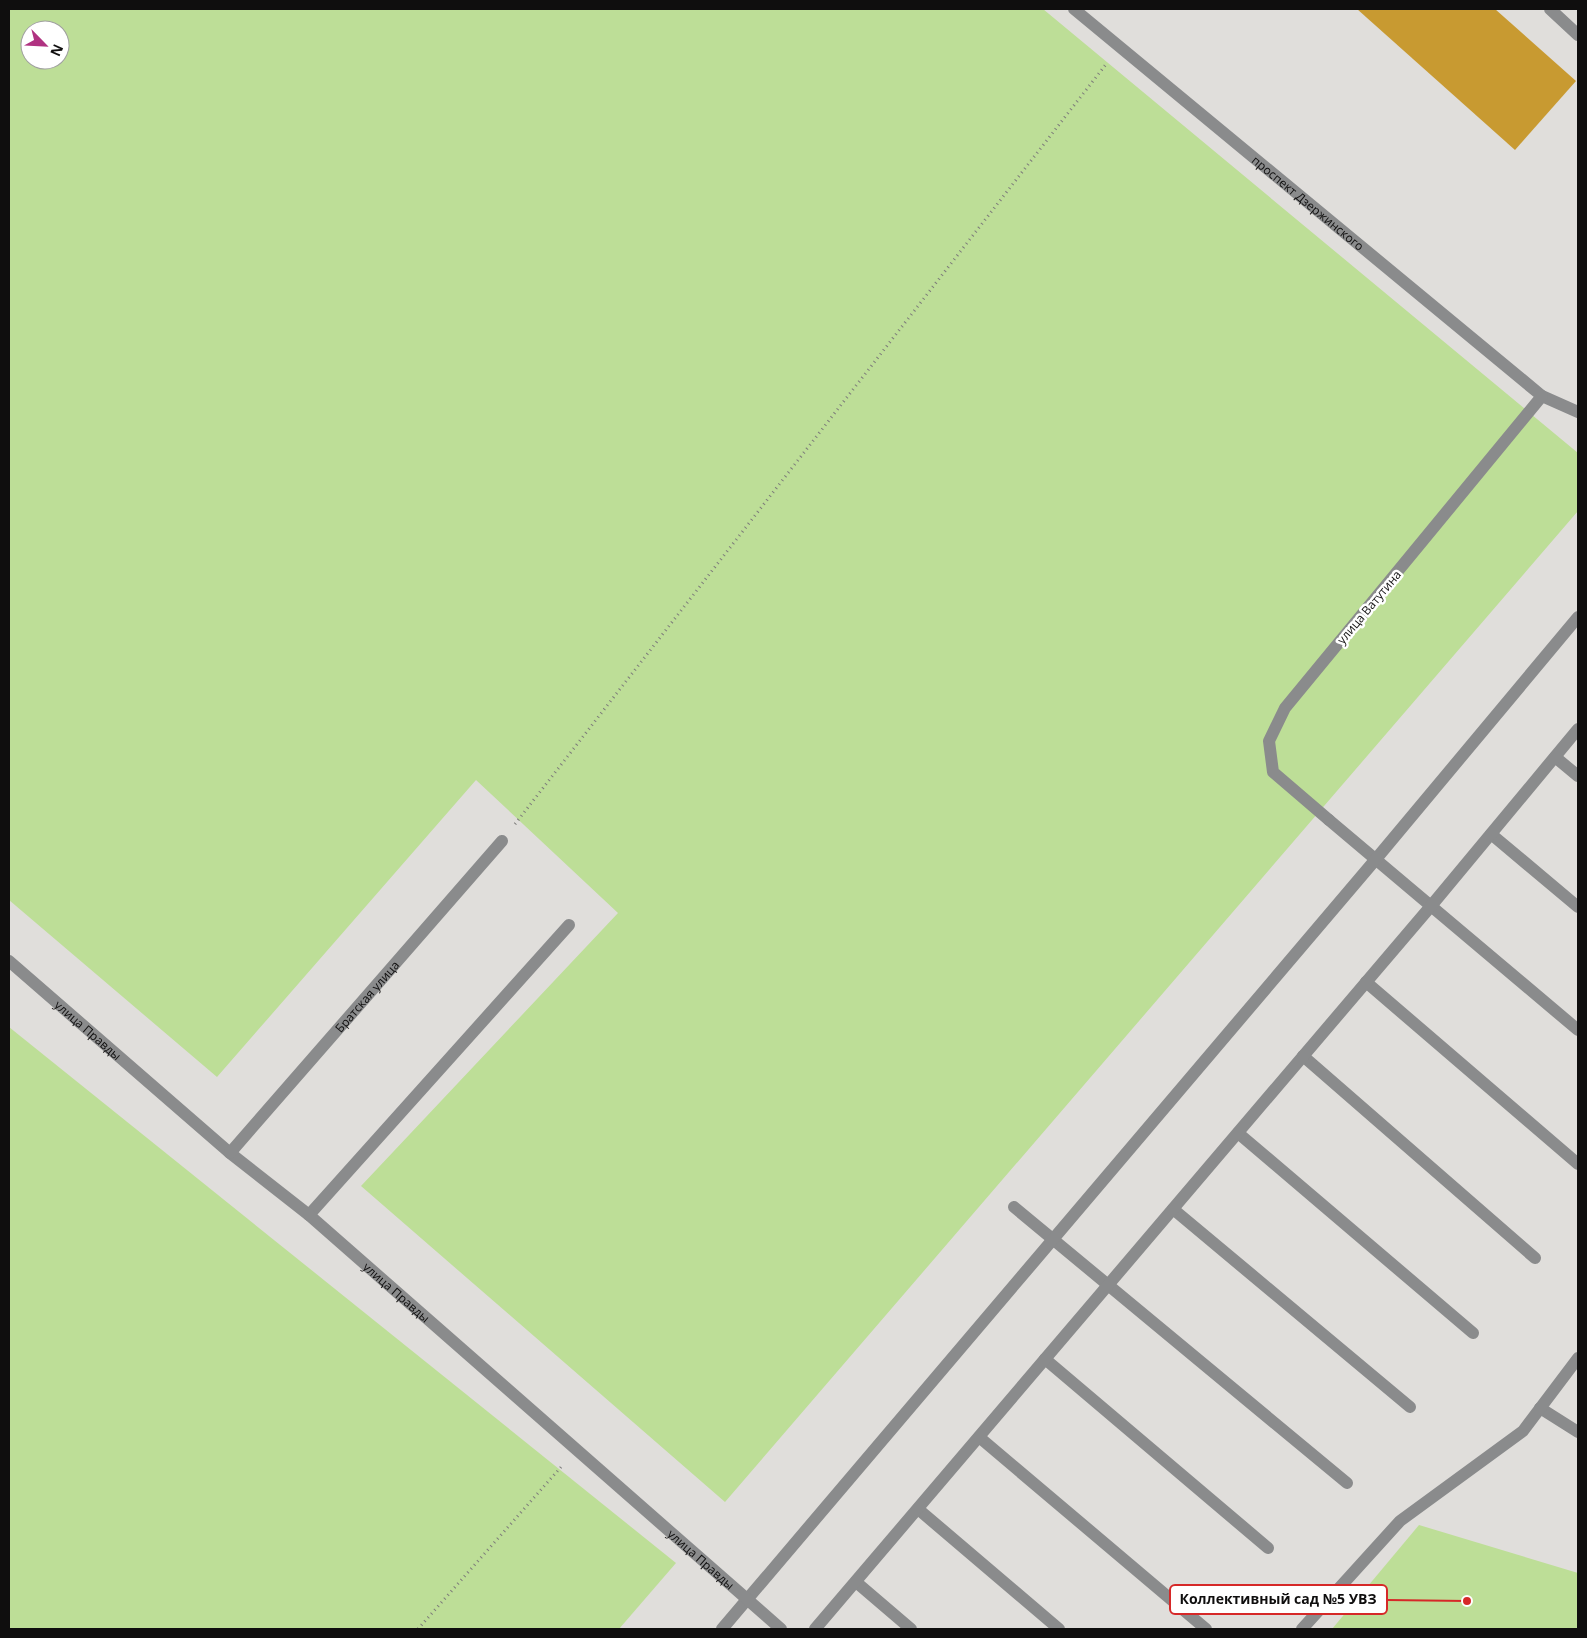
<svg xmlns="http://www.w3.org/2000/svg" width="1587" height="1638" viewBox="0 0 1587 1638" font-family="'Open Sans',sans-serif">
  <rect width="100%" height="100%" fill="#e0dedb"/>
  <g fill="#bdde97" fill-rule="evenodd">
    <path d="M 9,9 L 1043,9 L 1578,453 L 1578,511 L 725,1502 L 361,1186 L 618,913 L 476,780 L 217,1077 L 9,900 ZM 30,30 L 60,30 L 60,60 L 30,60 Z"/>
    <path d="M 9,1027 L 676,1563 L 619,1629 L 9,1629 Z"/>
    <path d="M 1419,1525 L 1578,1573 L 1578,1629 L 1332,1629 Z"/>
  </g>
  <path fill="#c89a31" d="M 1357,9 L 1495,9 L 1576,81 L 1515,150 Z"/>
  <g fill="none" stroke-linecap="round" stroke-linejoin="round">
    <g stroke="#7d7c7a" stroke-width="3" stroke-dasharray="1 4" stroke-linecap="butt">
      <path d="M 515,824 L 1107,63"/>
      <path d="M 418,1629 L 562,1466"/>
    </g>
    <g stroke="#8a8b8c" stroke-width="12">
      <path d="M 1550,9 L 1578,35"/>
      <path d="M 1542,396 L 1578,412"/>
      <path d="M 1555,757 L 1578,776"/>
      <path d="M 1329,820 L 1578,1030"/>
      <path d="M 1491,834 L 1578,907"/>
      <path d="M 1366,982 L 1578,1164"/>
      <path d="M 1303,1056 L 1535,1258"/>
      <path d="M 1238,1133 L 1473,1333"/>
      <path d="M 1014,1207 L 1347,1483"/>
      <path d="M 1173,1209 L 1410,1407"/>
      <path d="M 309,1215 L 569,925"/>
      <path d="M 1045,1359 L 1268,1548"/>
      <path d="M 1540,1408 L 1578,1432"/>
      <path d="M 979,1437 L 1206,1629"/>
      <path d="M 918,1509 L 1059,1629"/>
      <path d="M 856,1582 L 911,1629"/>
      <path d="M 722,1629 L 1376,859 L 1578,617"/>
      <path d="M 815,1629 L 1431,906 L 1578,729"/>
      <path d="M 1302,1629 L 1400,1521 L 1523,1431 L 1578,1358"/>
    </g>
    <g stroke="#8a8b8c" stroke-width="12">
      <path id="s1" d="M 1074,9 L 1542,396 L 1285,708 L 1269,741 L 1273,772 L 1329,820"/>
      <path id="s2" d="M 9,961 L 230,1153 L 309,1215 L 781,1629"/>
      <path id="s3" d="M 230,1153 L 502,841"/>
    </g>
  </g>
  <g text-anchor="middle" dominant-baseline="central" stroke-width="5" stroke-linejoin="round" paint-order="stroke">
    <g font-size="12" fill="#0f0e0e" stroke="#fff">
      <text stroke="none"><textPath href="#s1" startOffset="304">проспект Дзержинского</textPath></text>
      <text transform="translate(1369 607) rotate(-50)">улица Ватутина</text>
      <text stroke="none"><textPath href="#s3" startOffset="208">Братская улица</textPath></text>
      <text stroke="none"><textPath href="#s2" startOffset="105">улица Правды</textPath></text>
      <text stroke="none"><textPath href="#s2" startOffset="510">улица Правды</textPath></text>
      <text stroke="none"><textPath href="#s2" startOffset="915">улица Правды</textPath></text>
    </g>
  </g>
  <path fill="none" stroke="#d62828" stroke-width="2" d="M1467 1601L1387 1600"/>
  <circle fill="#d62828" stroke="#fff" stroke-width="2" cx="1467" cy="1601" r="5"/>
  <rect fill="#fff" stroke="#d62828" stroke-width="2" x="1170" y="1585" width="217" height="29" rx="5"/>
  <g font-size="14" text-anchor="middle" font-weight="bold" fill="#0f0e0e">
    <text x="1278" y="1604">Коллективный сад №5 УВЗ</text>
  </g>
  <rect width="1587" height="1638" fill="none" stroke="#0f0e0e" stroke-width="20"/>
  <g transform="translate(45 45) rotate(114)"><circle r="24" fill="#ffffff" stroke="#9f9f9f"/>
  <path d="M0-4L9 19L0 12L-9 19Z" fill="#b03281"/>
  <text y="-8" font-size="14" font-weight="bold" text-anchor="middle" fill="#0f0e0e">N</text>
  </g>
</svg>
